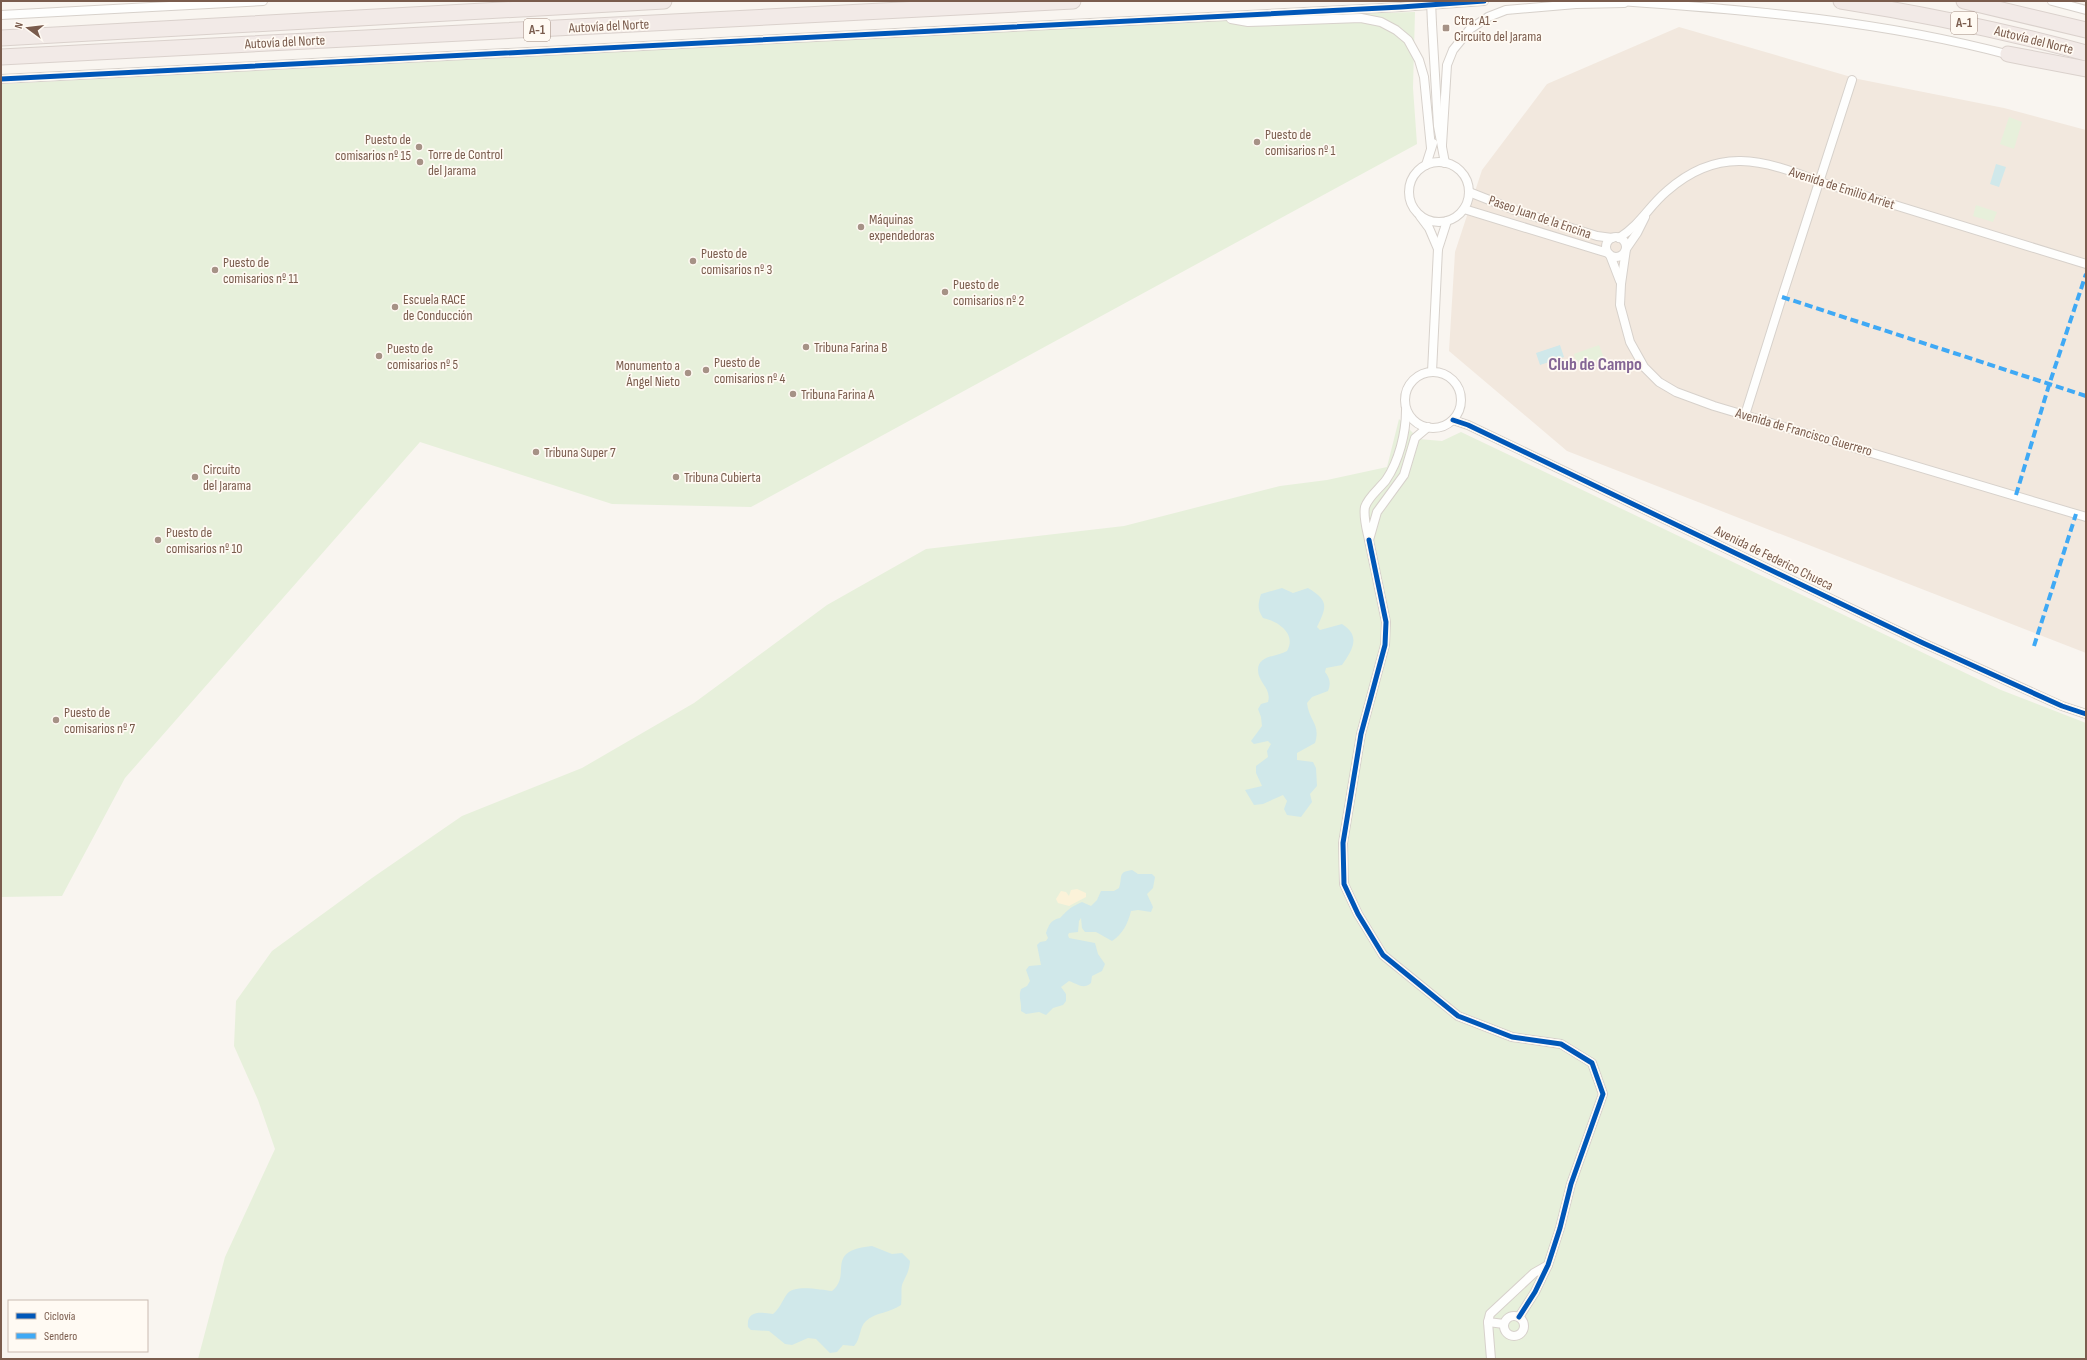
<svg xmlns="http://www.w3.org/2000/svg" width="2087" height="1360" viewBox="0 0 2087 1360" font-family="'Sofia Sans Condensed',sans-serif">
  <rect width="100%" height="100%" fill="#f9f5f0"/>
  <path fill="#f2e8de" d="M 1679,27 L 1858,79 L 2004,108 L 2086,130 L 2086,653 L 1567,451 L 1449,351 L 1455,252 L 1482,170 L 1547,84 Z"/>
  <g fill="#e7f0db">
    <path d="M 1415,12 L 1413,88 L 1417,144 L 751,507 L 612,504 L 420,442 L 125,778 L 62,896 L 1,897 L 1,84 L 1315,15 Z"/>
    <path d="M 2009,117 L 2022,122 L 2014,149 L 2000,144 Z"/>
    <path d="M 1976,205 L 1997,212 L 1993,222 L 1973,216 Z"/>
    <path d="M 1599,345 L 1604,358 L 1578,367 L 1574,354 Z"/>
    <path d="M 1399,419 L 1419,439 L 1442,441 L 1461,432 L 2001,690 L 2086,723 L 2086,1359 L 198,1359 L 225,1257 L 275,1149 L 258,1100 L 234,1046 L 236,1001 L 272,951 L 372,878 L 462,816 L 582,768 L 694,703 L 827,605 L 926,549 L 1124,526 L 1280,486 L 1327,480 L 1387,467 Z"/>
  </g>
  <path fill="#fbf2d9" d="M 1077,889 L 1086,893 L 1086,897 L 1069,906 L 1058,903 L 1056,899 L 1061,891 L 1066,892 L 1069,896 L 1071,890 Z"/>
  <g fill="#d0e8ea">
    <path d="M 1996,164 L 2006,167 L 1999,187 L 1990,184 Z"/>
    <path d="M 1560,345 L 1564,357 L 1540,365 L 1536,353 Z"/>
    <path d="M 1282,588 L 1293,593 L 1308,588 C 1329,601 1327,606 1317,627 L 1320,630 L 1342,624 C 1361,636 1353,649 1342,665 L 1326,668 L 1325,672 C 1330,678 1331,684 1328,691 L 1312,697 L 1307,703 C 1309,721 1321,724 1315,743 L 1297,753 L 1297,760 L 1313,762 L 1316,768 L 1317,786 L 1310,794 L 1312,802 L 1301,817 L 1287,815 L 1284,809 L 1287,801 L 1283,795 L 1263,804 L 1254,805 L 1245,790 L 1262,786 L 1256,773 L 1256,766 L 1268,757 L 1267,751 L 1271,744 L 1268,741 L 1254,744 L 1251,741 L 1262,726 L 1261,717 L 1258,709 L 1261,704 L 1268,702 C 1272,688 1258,683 1258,670 C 1258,655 1277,657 1287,651 C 1297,634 1278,621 1263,618 C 1257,609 1258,604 1261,594 Z"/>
    <path d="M 1132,870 L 1138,874 L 1152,874 L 1155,877 L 1153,888 L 1147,894 L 1153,907 L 1151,912 L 1138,910 L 1131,911 C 1128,923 1123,934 1112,941 L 1096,932 L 1085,932 L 1082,928 L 1081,918 L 1079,921 L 1078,932 L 1069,933 L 1068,935 L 1069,938 L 1095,943 L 1098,954 L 1105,964 L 1102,971 L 1092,976 L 1091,983 C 1083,990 1078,984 1069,981 L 1061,987 L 1066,994 L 1066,1001 L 1063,1005 L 1053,1008 L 1046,1015 L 1039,1012 L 1026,1014 L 1021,1011 C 1022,1003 1018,996 1021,989 L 1027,986 L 1030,981 L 1026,970 L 1029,966 L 1041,965 L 1037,945 L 1040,942 L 1046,941 L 1048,938 L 1046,933 C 1049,924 1051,920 1060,918 C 1069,909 1069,908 1082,902 L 1091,906 L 1097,900 L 1101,891 L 1114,891 L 1119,888 C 1123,877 1117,872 1132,870 Z"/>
    <path d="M 872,1246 L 892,1254 L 902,1253 L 910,1261 C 909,1273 906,1275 902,1285 C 901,1289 902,1299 901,1305 C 890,1313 876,1312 866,1321 C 859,1327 861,1339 854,1346 L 843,1345 L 837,1352 L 830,1353 L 816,1339 L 808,1338 L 792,1345 L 785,1344 L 769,1331 L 751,1330 L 748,1327 C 746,1310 761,1312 773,1314 C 780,1308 782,1301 787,1294 C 794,1284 821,1290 832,1291 C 853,1274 823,1251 872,1246 Z"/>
  </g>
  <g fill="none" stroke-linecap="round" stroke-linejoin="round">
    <defs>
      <g id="street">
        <path d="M 1620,1 C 1751,10 1883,21 2010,55"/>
        <path d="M 2052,1 L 2086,10"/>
        <path d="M 1,15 L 263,1"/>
        <path d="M 1231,19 L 1248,22 L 1361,18 L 1381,22 L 1396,30 L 1408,40 L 1419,60 L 1424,77 L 1431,148"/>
        <path d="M 1432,24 L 1438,126 L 1445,163"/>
        <path d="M 1,79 L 1401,7 L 1484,1"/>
        <path d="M 1442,145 L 1447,65 L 1453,50 L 1470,29 L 1488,17 L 1506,10 L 1576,4 L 1624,3"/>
        <circle cx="1439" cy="192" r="30"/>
        <path d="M 1426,165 L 1433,143"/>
        <path d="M 1469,192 L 1517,211 L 1597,236 L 1612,238"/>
        <path d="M 1464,209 L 1608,253"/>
        <path d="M 1420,216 L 1429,228 L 1438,249"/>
        <path d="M 1645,217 L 1637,233 L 1626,249 L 1621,284 L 1620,305 L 1630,342 L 1644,367 L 1659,382 L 1676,392 L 1714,406 L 2086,517"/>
        <circle cx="1616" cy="247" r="10"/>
        <path d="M 1619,238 C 1642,223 1648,207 1667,191 C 1718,146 1762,159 1820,182 L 2086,264"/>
        <path d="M 1610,255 L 1620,281"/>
        <circle cx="1433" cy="400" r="28"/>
        <path d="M 1432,372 L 1438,249 L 1447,221"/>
        <path d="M 1406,410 C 1406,433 1399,461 1386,480 C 1380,488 1368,497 1365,507 C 1363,517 1367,530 1369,540 L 1377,512 L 1404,475 L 1415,438 L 1428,427"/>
        <path d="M 1745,415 L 1782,297 L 1852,80"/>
        <path d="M 1453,420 L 1468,425 L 1923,643 L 2062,706 L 2086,714"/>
        <path d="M 1369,540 L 1386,622 L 1385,645 L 1361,734 L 1343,843 L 1344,884 L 1358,914 L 1383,955 L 1458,1016 L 1512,1037 L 1561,1044 L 1592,1063 L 1603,1094 L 1571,1184 L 1560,1228 L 1548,1265 L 1535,1292 L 1519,1317"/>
        <circle cx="1514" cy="1326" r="10"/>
        <path d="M 1488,1322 L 1504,1324"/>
        <path d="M 1491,1359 L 1488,1322 L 1490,1314 L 1534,1273 L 1548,1265"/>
      </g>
      <g id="highway">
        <path d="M 1841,1 C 1924,14 2005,31 2086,53"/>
        <path d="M 1964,1 L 2086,30"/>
        <path d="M 1,38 L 664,1"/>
        <path d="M 2008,54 L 2086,69"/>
        <path d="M 1,57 L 1073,1"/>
      </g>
    </defs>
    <use href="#street" stroke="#d7d1cb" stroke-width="10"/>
    <use href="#highway" stroke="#dad1cc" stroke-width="17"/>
    <use href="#street" stroke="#fefefd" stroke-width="8"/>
    <use href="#highway" stroke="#f2eae7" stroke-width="15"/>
    <defs>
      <path id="street-bridge" d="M 1431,1 L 1432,24"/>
    </defs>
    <use href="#street-bridge" stroke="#d7d1cb" stroke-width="10" stroke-linecap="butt"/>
    <use href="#street-bridge" stroke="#fefefd" stroke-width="8"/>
    <g stroke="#3fa9f5" stroke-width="4" stroke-dasharray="8 4" stroke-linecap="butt">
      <path d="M 1782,297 L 2086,396"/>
      <path d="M 2016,495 L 2049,385 L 2086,274"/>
      <path d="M 2034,646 L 2076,514"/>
    </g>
    <defs>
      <g id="cycleway">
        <path d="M 1,79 L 1401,7 L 1484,1"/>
        <path d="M 1453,420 L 1468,425 L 1923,643 L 2062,706 L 2086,714"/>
        <path d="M 1369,540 L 1386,622 L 1385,645 L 1361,734 L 1343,843 L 1344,884 L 1358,914 L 1383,955 L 1458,1016 L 1512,1037 L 1561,1044 L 1592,1063 L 1603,1094 L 1571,1184 L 1560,1228 L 1548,1265 L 1535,1292 L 1519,1317"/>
      </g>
    </defs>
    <use href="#cycleway" stroke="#fffaf3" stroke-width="8"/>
    <use href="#cycleway" stroke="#0057b8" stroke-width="5"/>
  </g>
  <g fill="#a69286" stroke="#fffaf3" stroke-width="1.5">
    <rect x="1442" y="24" width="8" height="8" rx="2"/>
    <circle cx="1257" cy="142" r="4"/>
    <circle cx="419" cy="147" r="4"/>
    <circle cx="420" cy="162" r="4"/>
    <circle cx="861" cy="227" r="4"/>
    <circle cx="693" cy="261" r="4"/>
    <circle cx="215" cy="270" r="4"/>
    <circle cx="945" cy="292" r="4"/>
    <circle cx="395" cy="307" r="4"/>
    <circle cx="806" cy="347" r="4"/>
    <circle cx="379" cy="356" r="4"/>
    <circle cx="706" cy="370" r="4"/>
    <circle cx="688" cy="373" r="4"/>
    <circle cx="793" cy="394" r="4"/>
    <circle cx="536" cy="452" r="4"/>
    <circle cx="195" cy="477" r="4"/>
    <circle cx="676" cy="477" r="4"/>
    <circle cx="158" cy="540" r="4"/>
    <circle cx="56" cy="720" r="4"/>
  </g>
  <g text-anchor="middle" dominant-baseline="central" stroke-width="3.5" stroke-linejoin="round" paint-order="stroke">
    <g fill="#fffaf3" stroke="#a28b7f" stroke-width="1">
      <rect x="1951" y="12" width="26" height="22" rx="3"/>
      <rect x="524" y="19" width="26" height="22" rx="3"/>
    </g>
    <g font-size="13" font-weight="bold" fill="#7a5c4d">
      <text x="1964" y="23">A-1</text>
      <text x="537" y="30">A-1</text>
    </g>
    <g font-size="14" fill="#7a5c4d" stroke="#fffaf3" text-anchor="start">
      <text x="1454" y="20">Ctra. A1 -<tspan x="1454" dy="16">Circuito del Jarama</tspan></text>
      <text x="1265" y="134">Puesto de<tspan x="1265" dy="16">comisarios nº 1</tspan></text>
      <text x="411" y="139" text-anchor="end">Puesto de<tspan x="411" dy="16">comisarios nº 15</tspan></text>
      <text x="428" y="154">Torre de Control<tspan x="428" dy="16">del Jarama</tspan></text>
      <text x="869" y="219">Máquinas<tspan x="869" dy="16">expendedoras</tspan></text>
      <text x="701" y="253">Puesto de<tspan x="701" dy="16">comisarios nº 3</tspan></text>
      <text x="223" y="262">Puesto de<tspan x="223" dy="16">comisarios nº 11</tspan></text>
      <text x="953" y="284">Puesto de<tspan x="953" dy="16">comisarios nº 2</tspan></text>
      <text x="403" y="299">Escuela RACE<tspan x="403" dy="16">de Conducción</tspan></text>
      <text x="814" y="347">Tribuna Farina B</text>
      <text x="387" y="348">Puesto de<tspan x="387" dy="16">comisarios nº 5</tspan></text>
      <text x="714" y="362">Puesto de<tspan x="714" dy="16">comisarios nº 4</tspan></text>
      <text x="680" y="365" text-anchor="end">Monumento a<tspan x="680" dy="16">Ángel Nieto</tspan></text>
      <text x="801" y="394">Tribuna Farina A</text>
      <text x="544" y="452">Tribuna Super 7</text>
      <text x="203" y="469">Circuito<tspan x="203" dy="16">del Jarama</tspan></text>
      <text x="684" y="477">Tribuna Cubierta</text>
      <text x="166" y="532">Puesto de<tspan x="166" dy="16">comisarios nº 10</tspan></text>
      <text x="64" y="712">Puesto de<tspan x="64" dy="16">comisarios nº 7</tspan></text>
    </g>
    <g font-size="14" fill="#7a5c4d" stroke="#fffaf3">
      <text transform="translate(609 26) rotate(-3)">Autovía del Norte</text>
      <text transform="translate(2034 40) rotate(14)">Autovía del Norte</text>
      <text transform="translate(285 42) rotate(-3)">Autovía del Norte</text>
      <text transform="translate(1842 188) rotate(18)">Avenida de Emilio Arriet</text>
      <text transform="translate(1540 217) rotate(19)">Paseo Juan de la Encina</text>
      <text transform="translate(1804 432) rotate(16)">Avenida de Francisco Guerrero</text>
      <text transform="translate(1774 558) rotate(26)">Avenida de Federico Chueca</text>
    </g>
    <g font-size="18" font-weight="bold" fill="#846695" stroke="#fffaf3">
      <text x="1595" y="364">Club de Campo</text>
    </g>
  </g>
  <rect width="2087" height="1360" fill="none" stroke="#7a5c4d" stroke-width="4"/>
  <rect x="8" y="1300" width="140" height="52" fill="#fffaf3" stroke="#cabbb1"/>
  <rect x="16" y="1313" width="20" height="6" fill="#0057b8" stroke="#cabbb1"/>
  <text x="44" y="1320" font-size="12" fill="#7a5c4d">Ciclovía</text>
  <rect x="16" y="1333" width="20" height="6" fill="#3fa9f5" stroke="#cabbb1"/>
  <text x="44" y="1340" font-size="12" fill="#7a5c4d">Sendero</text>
  <g transform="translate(28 28) rotate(285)" stroke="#fffaf3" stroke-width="3" paint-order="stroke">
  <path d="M0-3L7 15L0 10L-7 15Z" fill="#7a5c4d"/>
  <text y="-6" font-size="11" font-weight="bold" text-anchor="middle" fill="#7a5c4d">N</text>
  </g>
</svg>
